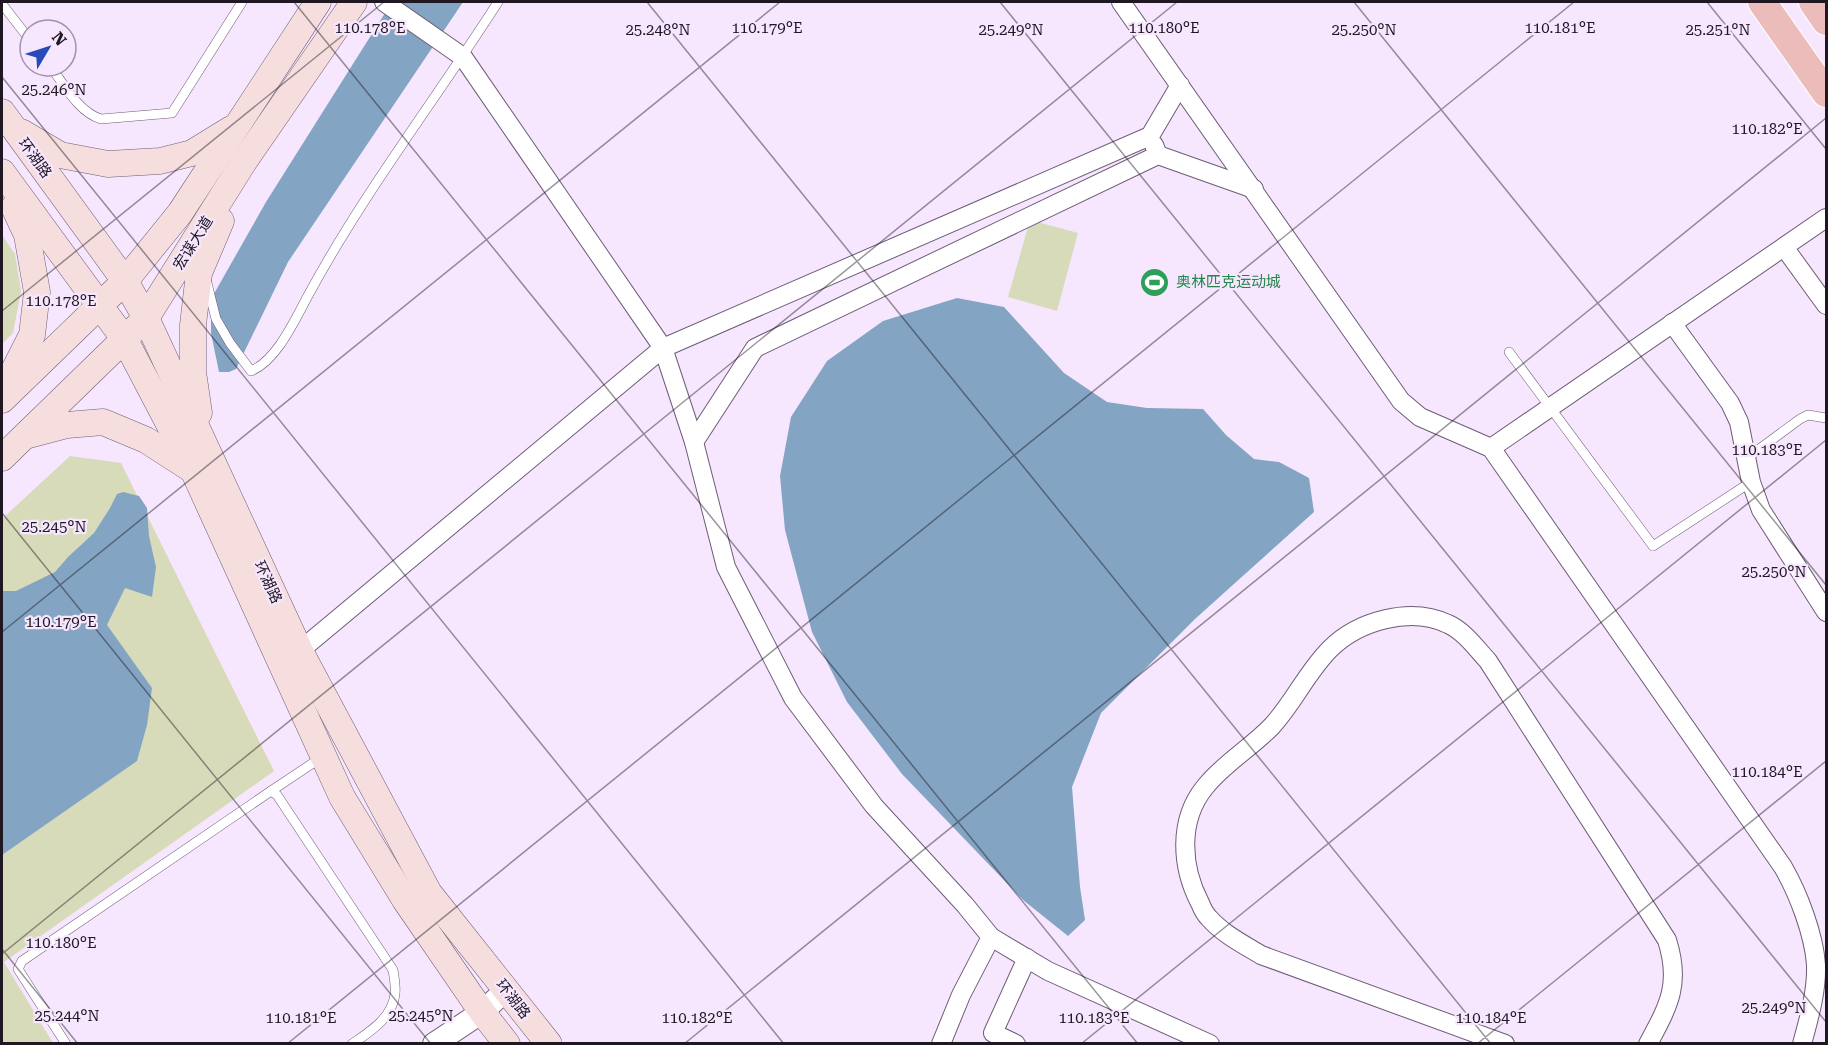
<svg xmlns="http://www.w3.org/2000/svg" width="1828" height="1045" viewBox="0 0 1828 1045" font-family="'Roboto Serif','Noto Sans SC',serif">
  <rect width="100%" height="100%" fill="#f6e6fe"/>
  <g fill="#d7dbb9">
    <path d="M 1030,220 L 1078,233 L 1057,311 L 1008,297 Z"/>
    <path d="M 2,235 L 15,254 L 21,291 L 13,333 L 2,344 Z"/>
    <path d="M 70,456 L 121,463 L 274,771 L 4,962 L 53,1043 L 2,1044 L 2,519 Z"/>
  </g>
  <g fill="#83a4c3">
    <path d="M 392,2 L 463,2 L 288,262 L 236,369 L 229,372 L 219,372 L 211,333 L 211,315 L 215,292 L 266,202 Z"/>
    <path d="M 957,298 L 1004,307 L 1064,373 L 1107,402 L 1147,408 L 1203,409 L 1226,435 L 1254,459 L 1279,462 L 1309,478 L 1314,512 L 1195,619 L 1101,713 L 1072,787 L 1080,887 L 1085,920 L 1068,936 L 1023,900 L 902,774 L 847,702 L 812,632 L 785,530 L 780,476 L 791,417 L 827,361 L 883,321 Z"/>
    <path d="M 123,492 L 139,496 L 147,508 L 149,536 L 156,567 L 152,597 L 125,588 L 107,625 L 152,688 L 147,725 L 137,761 L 2,855 L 2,591 L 16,591 L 55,572 L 68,557 L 94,533 L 110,508 L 117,494 Z"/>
  </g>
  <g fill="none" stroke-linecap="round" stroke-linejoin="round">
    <defs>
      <g id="service">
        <path d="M 2,4 L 30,40"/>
        <path d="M 50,66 C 64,84 78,112 101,119 L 172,113 L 242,2"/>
        <path d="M 207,283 L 216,319 L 230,343 L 251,371 C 278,360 296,317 310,292 C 365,191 436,99 498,2"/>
        <path d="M 1509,352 L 1653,546 L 1751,482"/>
        <path d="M 1747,458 L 1800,419 L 1808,415 L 1826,418"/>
        <path d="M 271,791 L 322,757"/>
        <path d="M 66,1044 L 18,969 L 22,961 L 271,791 L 277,795 L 393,970 C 394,977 396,986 395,994 C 392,1018 371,1031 352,1044"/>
      </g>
      <g id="minor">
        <path d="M 1121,2 L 1401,401 L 1420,417 L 1491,448 L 1783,867 C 1798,893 1814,934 1816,965 C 1817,991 1809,1018 1802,1044"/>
        <path d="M 1180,85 L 1150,136 L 663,348 L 694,442 L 726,567 L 793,698 L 874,806 L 965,905 L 991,937 L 1048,971 L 1210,1044"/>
        <path d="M 1154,145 L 1158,155 L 1254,189"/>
        <path d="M 1784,247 L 1826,305"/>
        <path d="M 1672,323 L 1730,403 L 1739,422 L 1751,482 L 1761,510 L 1826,612"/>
        <path d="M 694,442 L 755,348 L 1158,155"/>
        <path d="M 1491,448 L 1826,218"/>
        <path d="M 291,658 L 663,348 L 463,57 L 384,2"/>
        <path d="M 941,1044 L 961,995 L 991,937"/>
        <path d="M 1016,1044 L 993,1033 L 1027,958"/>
        <path d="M 1505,1044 L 1261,955 C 1243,944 1223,934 1209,918 C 1205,914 1202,908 1200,903 C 1181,867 1178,820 1205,787 C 1224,763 1251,748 1272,726 C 1294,702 1307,672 1330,649 C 1358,621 1410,606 1448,624 C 1464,631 1476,648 1488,661 L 1667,940 C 1681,984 1669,1005 1648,1044"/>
      </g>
      <path id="tertiary" d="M 434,1044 L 482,1012 L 506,990"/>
      <g id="secondary">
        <path d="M 2,112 L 125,281 L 146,318 L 300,651 L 429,893 L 549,1044"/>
        <path d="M 21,132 L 60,155 L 108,164 L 160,161 L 192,153 L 231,129"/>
        <path d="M 2,172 L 125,340 L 193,470 L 342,797 L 405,900 L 482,1012 L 507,1044"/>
        <path d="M 5,388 L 32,335 L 37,292 L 27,235 L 14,207"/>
        <path d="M 2,400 L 125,281 L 180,213 L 318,2"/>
        <path d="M 199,413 L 193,372 L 193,325 L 199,273 L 221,221"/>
        <path d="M 29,435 L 67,425 L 103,422 L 146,440 L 191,469"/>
        <path d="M 2,458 L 146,318 L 245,160 L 354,2"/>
      </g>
      <g id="primary">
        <path d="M 1762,2 L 1826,93"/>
        <path d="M 1813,2 L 1826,21"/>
      </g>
    </defs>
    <use href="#service" stroke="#6e5c76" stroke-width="10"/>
    <use href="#minor" stroke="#6e5c76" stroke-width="20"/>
    <use href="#tertiary" stroke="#6e5c76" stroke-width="24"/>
    <use href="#secondary" stroke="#6e5c76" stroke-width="27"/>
    <use href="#primary" stroke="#fff" stroke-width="30"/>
    <use href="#service" stroke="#fff" stroke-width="9"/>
    <use href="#minor" stroke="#fff" stroke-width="18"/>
    <use href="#tertiary" stroke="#fff" stroke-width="22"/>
    <use href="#secondary" stroke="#f5dedd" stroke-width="26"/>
    <use href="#primary" stroke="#ecbcbb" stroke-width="28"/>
  </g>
  <path fill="none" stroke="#1f1722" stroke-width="1.5" stroke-opacity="0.45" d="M 294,2 L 1138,1044M 647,2 L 1491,1044M 1000,2 L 1826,1022M 1354,2 L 1826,585M 1707,2 L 1826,149M 2,77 L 784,1044M 2,311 L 384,2M 2,513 L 431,1044M 2,632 L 780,2M 2,949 L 78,1044M 2,954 L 1177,2M 287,1044 L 1574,2M 684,1044 L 1826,118M 1081,1044 L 1826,440M 1477,1044 L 1826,761"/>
  <defs>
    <symbol id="stadium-disc" viewBox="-11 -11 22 22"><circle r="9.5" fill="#2e9e5b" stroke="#f6e6fe"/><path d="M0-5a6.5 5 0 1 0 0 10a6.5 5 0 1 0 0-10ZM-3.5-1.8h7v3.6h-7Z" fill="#fff"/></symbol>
  </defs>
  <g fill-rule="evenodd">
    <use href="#stadium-disc" x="1138" y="266" width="33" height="33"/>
  </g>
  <g text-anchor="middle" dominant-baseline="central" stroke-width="4.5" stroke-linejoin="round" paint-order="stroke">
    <g font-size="15" fill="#1f1722" stroke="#f6e6fe">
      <text transform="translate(35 158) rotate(54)">环湖路</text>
      <text transform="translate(193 243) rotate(-58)">宏谋大道</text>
      <text transform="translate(268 582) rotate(65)">环湖路</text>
      <text transform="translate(513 999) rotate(52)">环湖路</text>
    </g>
    <g font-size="15" fill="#27864d" stroke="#f6e6fe" text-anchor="start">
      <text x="1176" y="282">奥林匹克运动城</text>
    </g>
  </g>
  <g font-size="15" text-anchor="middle" fill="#1f1722" stroke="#f6e6fe" stroke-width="4.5" stroke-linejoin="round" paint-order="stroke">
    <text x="370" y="33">110.178°E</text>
    <text x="767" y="33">110.179°E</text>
    <text x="1164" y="33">110.180°E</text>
    <text x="1560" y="33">110.181°E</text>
    <text x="658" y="35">25.248°N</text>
    <text x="1011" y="35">25.249°N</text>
    <text x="1364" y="35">25.250°N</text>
    <text x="1718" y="35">25.251°N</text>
    <text x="54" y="95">25.246°N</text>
    <text x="1767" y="134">110.182°E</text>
    <text x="61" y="306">110.178°E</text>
    <text x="1767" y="455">110.183°E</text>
    <text x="54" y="532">25.245°N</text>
    <text x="1774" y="577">25.250°N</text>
    <text x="61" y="627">110.179°E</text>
    <text x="1767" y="777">110.184°E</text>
    <text x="61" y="948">110.180°E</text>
    <text x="1774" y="1013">25.249°N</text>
    <text x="67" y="1021">25.244°N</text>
    <text x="421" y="1021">25.245°N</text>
    <text x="301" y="1023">110.181°E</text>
    <text x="697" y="1023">110.182°E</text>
    <text x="1094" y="1023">110.183°E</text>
    <text x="1491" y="1023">110.184°E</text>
  </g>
  <rect width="1828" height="1045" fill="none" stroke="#1f1722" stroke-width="6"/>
  <g transform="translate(48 48) rotate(51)"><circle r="28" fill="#f6e6fe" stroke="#a093a6" stroke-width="1.5"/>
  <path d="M0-4.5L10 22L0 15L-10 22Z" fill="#264ab9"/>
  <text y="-9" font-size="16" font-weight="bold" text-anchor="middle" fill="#1f1722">N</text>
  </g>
</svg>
